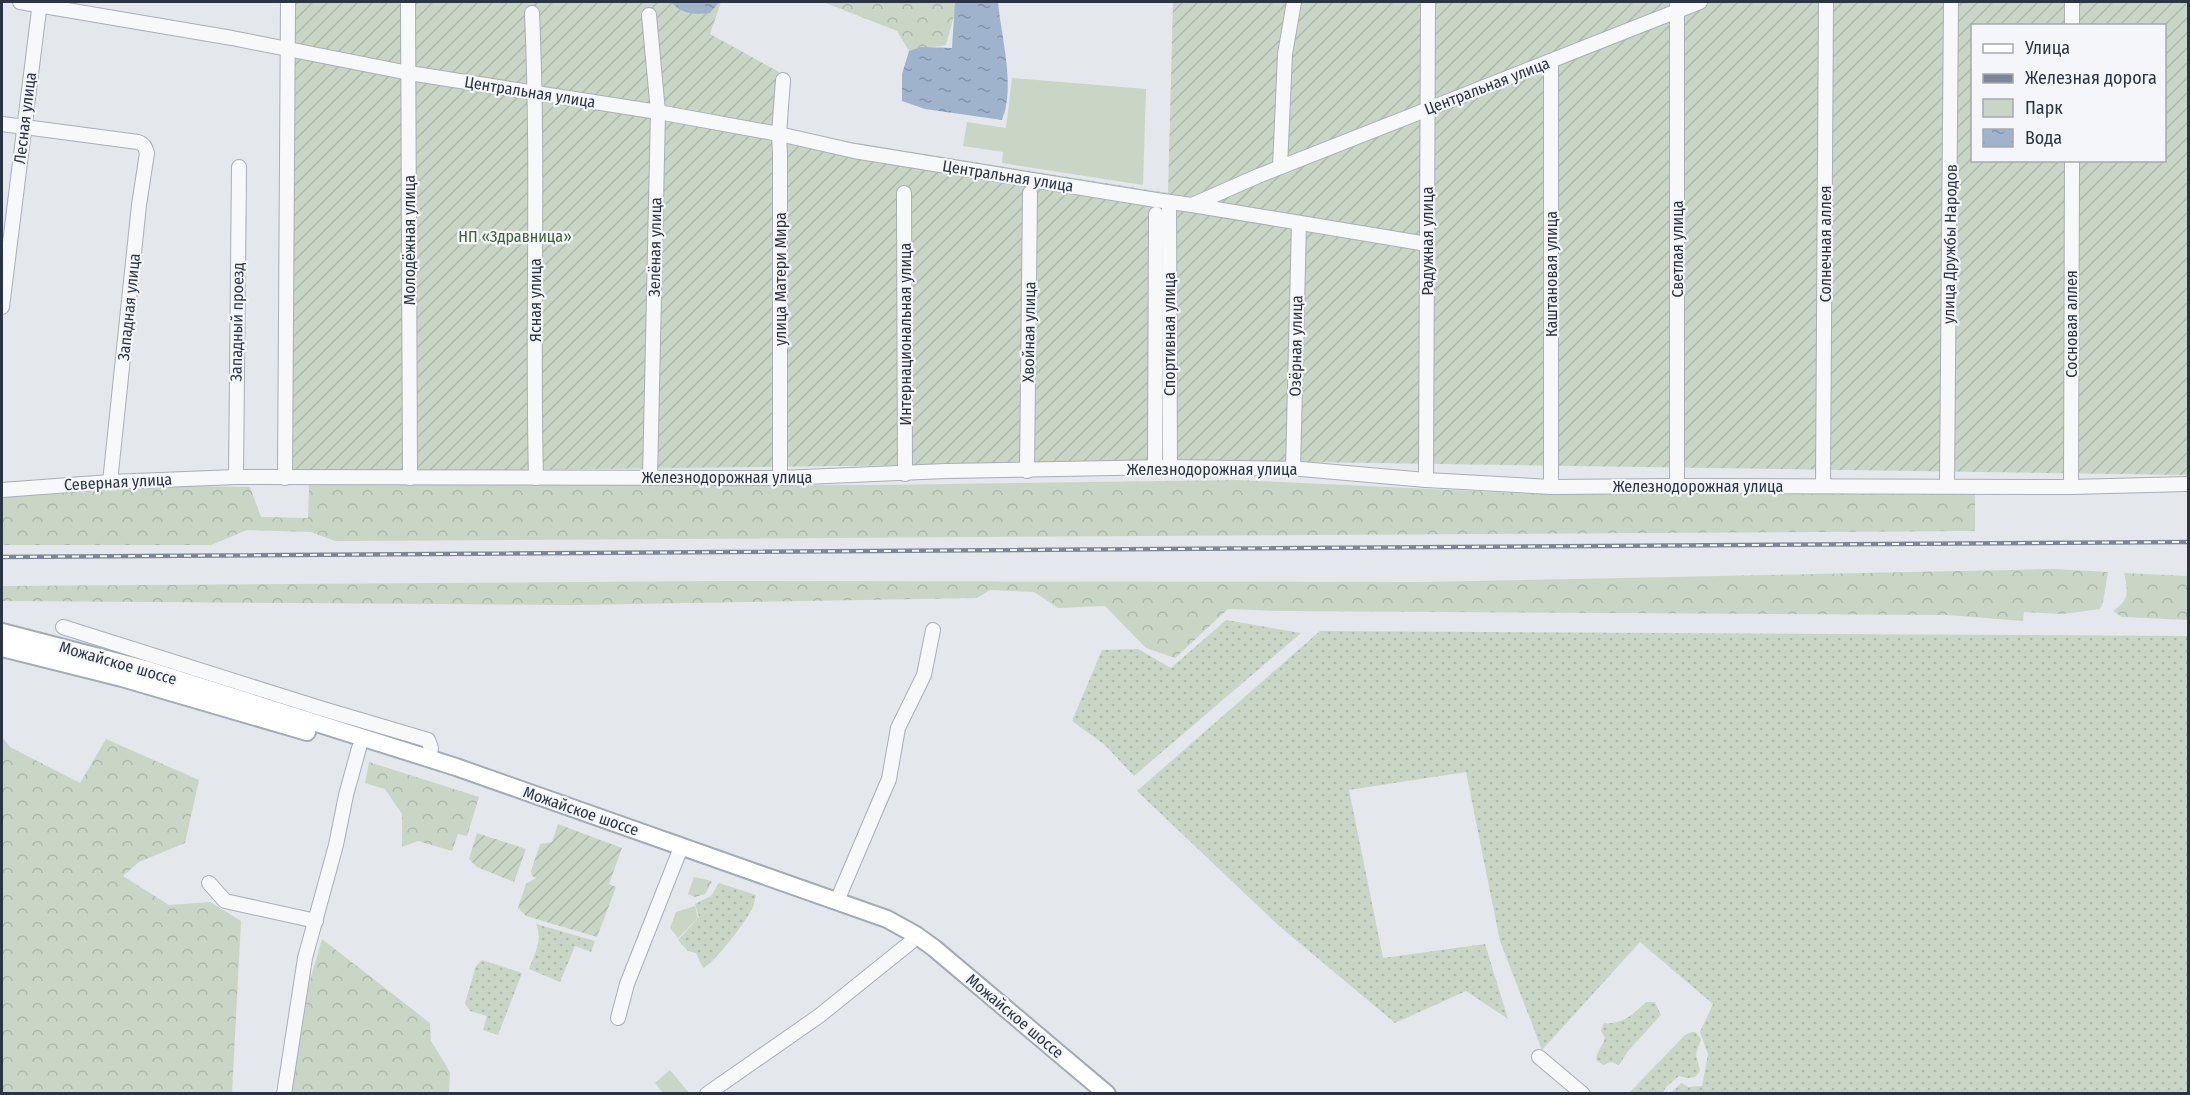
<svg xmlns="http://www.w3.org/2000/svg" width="2190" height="1095" viewBox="0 0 2190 1095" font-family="'Fira Sans Condensed',sans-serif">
  <defs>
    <pattern id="grass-dots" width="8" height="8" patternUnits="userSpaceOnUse" patternTransform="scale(1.5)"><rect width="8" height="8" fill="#c9d6c5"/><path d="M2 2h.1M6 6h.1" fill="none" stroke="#adb8ab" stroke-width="1.8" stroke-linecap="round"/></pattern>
    <pattern id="forest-crowns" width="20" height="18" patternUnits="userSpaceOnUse" patternTransform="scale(1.5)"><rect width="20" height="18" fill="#c9d6c5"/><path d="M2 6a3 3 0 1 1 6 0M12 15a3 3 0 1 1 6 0" fill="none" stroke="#adb8ab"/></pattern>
    <pattern id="garden-furrows" width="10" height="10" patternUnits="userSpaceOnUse" patternTransform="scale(1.5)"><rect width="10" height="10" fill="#c9d6c5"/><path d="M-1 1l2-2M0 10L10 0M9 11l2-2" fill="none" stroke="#adb8ab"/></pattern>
    <pattern id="water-ripples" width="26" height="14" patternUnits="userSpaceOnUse" patternTransform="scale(1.5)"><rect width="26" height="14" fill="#9fb4cc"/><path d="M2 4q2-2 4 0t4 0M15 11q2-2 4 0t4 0" fill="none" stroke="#8293a7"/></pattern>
  </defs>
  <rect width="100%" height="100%" fill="#e4e7ec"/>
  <g fill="url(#grass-dots)">
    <path d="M 1226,620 L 1301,633 L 1134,776 L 1105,745 L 1072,721 L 1102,650 L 1138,649 L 1171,668 Z"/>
    <path d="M 1320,631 L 2188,636 L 2188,1093 L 1671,1093 L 1681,1083 L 1688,1087 L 1702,1086 L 1708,1054 L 1700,1032 L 1713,1004 L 1640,942 L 1542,1050 L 1500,941 L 1466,772 L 1349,790 L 1383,958 L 1485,944 L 1508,1019 L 1466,991 L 1395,1023 L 1278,925 L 1137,791 Z"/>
    <path d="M 719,883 L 756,895 C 755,899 754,905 752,909 C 746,921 714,964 703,968 L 696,953 L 688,951 L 678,940 L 699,917 L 695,904 L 711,896 Z"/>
    <path d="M 536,924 L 595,941 L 591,952 L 575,946 L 560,982 L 529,969 C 535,953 543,940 536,924 Z"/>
    <path d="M 482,960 L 522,973 L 498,1035 L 483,1030 L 487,1016 L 470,1011 L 465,1003 L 476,966 Z"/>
    <path d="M 1646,1002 L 1655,1002 L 1661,1015 L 1628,1051 L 1619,1065 L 1611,1062 L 1603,1065 L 1596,1060 C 1597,1051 1602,1047 1605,1038 L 1601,1031 L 1604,1023 C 1622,1025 1634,1014 1646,1002 Z"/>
    <path d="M 1692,1032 L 1695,1032 L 1701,1039 L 1696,1054 L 1700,1071 L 1695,1077 L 1687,1078 L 1679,1076 L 1666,1087 L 1663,1093 L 1629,1093 L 1685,1035 Z"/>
  </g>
  <g fill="url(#forest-crowns)">
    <path d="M 823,2 L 957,2 L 957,5 L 946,45 L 909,51 L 897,31 Z"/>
    <path d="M 1239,480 L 1539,494 L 1975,491 L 1975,531 L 335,541 L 311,532 L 247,530 L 211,545 L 2,545 L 2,497 L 193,486 L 250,487 L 261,517 L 308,518 L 309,485 L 879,485 Z"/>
    <path d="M 2053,569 L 2108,572 L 2103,602 L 2100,609 L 2063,614 L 2024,612 L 2023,621 L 1948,615 L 1277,611 L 1228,609 L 1175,658 L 1146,648 L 1105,606 L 1058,608 L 1034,592 L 990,590 L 977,598 L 574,605 L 2,601 L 2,586 L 727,581 L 1425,582 Z"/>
    <path d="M 2124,573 L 2188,576 L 2188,620 L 2122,617 L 2113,611 C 2130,599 2128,592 2124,573 Z"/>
    <path d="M 2,737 L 10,747 L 80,783 L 106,739 L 199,780 L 185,843 L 139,862 L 123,876 L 169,905 L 210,902 L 241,921 L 232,1093 L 2,1093 Z"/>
    <path d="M 369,762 L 479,797 L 467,836 L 458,834 L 452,851 L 418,841 L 402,847 L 402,814 L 385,789 L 365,783 Z"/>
    <path d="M 694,877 L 712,881 L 705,894 L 695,897 L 688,894 Z"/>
    <path d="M 322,939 L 430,1023 L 431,1041 L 450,1072 L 449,1093 L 291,1093 L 308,987 Z"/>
  </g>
  <g fill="#c9d6c5">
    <path d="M 1012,78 L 1146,89 L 1143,185 L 1002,163 L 1003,152 L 963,146 L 967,122 L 1006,128 Z"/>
    <path d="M 695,906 L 698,918 L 678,938 L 670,928 L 676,912 Z"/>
    <path d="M 670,1070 L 689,1093 L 663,1093 L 655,1083 Z"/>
  </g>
  <g fill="url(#garden-furrows)" fill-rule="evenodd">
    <path d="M 281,2 L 721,2 L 710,34 L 779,72 L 776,130 L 1168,193 L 1173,2 L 2188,2 L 2188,475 L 1237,461 L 278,473 ZM 1972,26 L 2164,26 L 2164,160 L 1972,160 Z"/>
    <path d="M 558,824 L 622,848 L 609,884 L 616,887 L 597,937 L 526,916 L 518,908 L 526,884 L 536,878 L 532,876 L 531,871 L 540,844 L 552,842 Z"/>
    <path d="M 477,833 L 526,849 L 514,882 L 477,867 L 469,859 Z"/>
  </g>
  <g fill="url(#water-ripples)">
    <path d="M 671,2 L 719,2 L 710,13 C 695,15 681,14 671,2 Z"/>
    <path d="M 955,2 L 998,2 C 1001,37 1016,87 1002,120 L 925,109 L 902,101 L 902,74 L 909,51 L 921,47 L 952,48 Z"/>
  </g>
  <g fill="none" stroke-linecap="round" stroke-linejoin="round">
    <defs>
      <g id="minor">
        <path d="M 20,2 L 232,38 L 409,73 L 658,112 L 779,134 L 854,151 L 1156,200 L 1192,205 L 1258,176 L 1700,2"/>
        <path d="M 408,2 L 410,478"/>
        <path d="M 1677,5 L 1677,486"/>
        <path d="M 532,13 C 539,168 532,323 536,478"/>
        <path d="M 649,15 L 658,112 L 650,478"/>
        <path d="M 2072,26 L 2072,2"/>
        <path d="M 1551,61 L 1551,487"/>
        <path d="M 2,124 L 138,142 C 144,144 145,147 147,153 L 139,205 L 110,482"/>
        <path d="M 1280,167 L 1285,54 L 1294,2"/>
        <path d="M 904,193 L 905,474"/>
        <path d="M 1169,202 L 1170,467"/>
        <path d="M 1192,205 L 1427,244"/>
        <path d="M 2,307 L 40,2"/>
        <path d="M 1155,467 L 1156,214"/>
        <path d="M 1293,469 L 1299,223"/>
        <path d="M 1027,471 L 1030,193"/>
        <path d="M 236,477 L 239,167"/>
        <path d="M 285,478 L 288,2"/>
        <path d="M 780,478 L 780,154 L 779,134 L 783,80"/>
        <path d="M 1426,480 L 1428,2"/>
        <path d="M 1823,486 L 1826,2"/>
        <path d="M 1947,486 L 1951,2"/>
        <path d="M 2071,487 L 2072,160"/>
        <path d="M 2,490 L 110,482 L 236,477 L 780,478 L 946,471 L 1170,467 L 1301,469 L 1426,480 L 1551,487 L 1677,486 L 2071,487 L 2188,484"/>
        <path d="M 63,627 L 323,709 L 428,740 L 431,748 L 429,758"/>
        <path d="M 209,883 L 225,901 L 316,921"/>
        <path d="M 837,901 L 889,779 L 898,728 L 924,675 L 933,630"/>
        <path d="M 618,1018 L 627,984 L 678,855"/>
        <path d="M 1539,1057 L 1583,1094"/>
        <path d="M 284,1094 L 305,958 L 336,845 L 346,795 L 359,748"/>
        <path d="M 707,1094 L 819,1016 L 911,942"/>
      </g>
      <g id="major">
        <path d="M 2,632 L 145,669 L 456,767 L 887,919 L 916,935 L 934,948 L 1107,1094"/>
        <path d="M 2,648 L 122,678 L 307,732"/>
      </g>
    </defs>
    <use href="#minor" stroke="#a9aeb7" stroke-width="16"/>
    <use href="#major" stroke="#a3abb8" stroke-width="20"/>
    <use href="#minor" stroke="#f7f8fa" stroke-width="14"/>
    <use href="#major" stroke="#fff" stroke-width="16"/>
    <defs>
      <path id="rail" d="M 2,557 L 2188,542"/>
    </defs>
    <use href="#rail" stroke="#7d8696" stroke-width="4.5"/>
    <use href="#rail" stroke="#f4f6f9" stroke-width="2" stroke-dasharray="7" stroke-linecap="butt"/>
  </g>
  <g text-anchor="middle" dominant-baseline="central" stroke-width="4.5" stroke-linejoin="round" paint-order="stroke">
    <g font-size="16" fill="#2b3445" stroke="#f4f6f9">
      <text transform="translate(1487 86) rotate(-21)">Центральная улица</text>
      <text transform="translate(530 92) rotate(9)">Центральная улица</text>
      <text transform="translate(25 118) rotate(-83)">Лесная улица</text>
      <text transform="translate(1008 176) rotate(9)">Центральная улица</text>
      <text transform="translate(409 240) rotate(-90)">Молодёжная улица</text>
      <text transform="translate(1427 241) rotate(-90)">Радужная улица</text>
      <text transform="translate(1825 244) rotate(-90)">Солнечная аллея</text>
      <text transform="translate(1950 244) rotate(-89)">улица Дружбы Народов</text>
      <text transform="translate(655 247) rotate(-89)">Зелёная улица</text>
      <text transform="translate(1677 249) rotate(-90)">Светлая улица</text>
      <text transform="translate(1551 274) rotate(-90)">Каштановая улица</text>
      <text transform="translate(780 279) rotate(-90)">улица Матери Мира</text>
      <text transform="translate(535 300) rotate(-90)">Ясная улица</text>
      <text transform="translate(129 307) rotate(-84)">Западная улица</text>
      <text transform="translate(237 322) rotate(-89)">Западный проезд</text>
      <text transform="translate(2071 324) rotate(-90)">Сосновая аллея</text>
      <text transform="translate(1029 332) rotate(-89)">Хвойная улица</text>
      <text transform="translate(905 334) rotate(-90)">Интернациональная улица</text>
      <text transform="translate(1169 334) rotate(-90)">Спортивная улица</text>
      <text transform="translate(1296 346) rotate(-89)">Озёрная улица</text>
      <text x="1212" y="469">Железнодорожная улица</text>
      <text x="727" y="477">Железнодорожная улица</text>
      <text transform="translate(118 482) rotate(-3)">Северная улица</text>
      <text x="1698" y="486">Железнодорожная улица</text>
      <text transform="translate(118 663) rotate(16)">Можайское шоссе</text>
      <text transform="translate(581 811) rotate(19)">Можайское шоссе</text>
      <text transform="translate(1015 1016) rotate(40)">Можайское шоссе</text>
    </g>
    <g font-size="16" fill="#3f6138" stroke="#f4f6f9">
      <text x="515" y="236">НП «Здравница»</text>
    </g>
  </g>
  <rect width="2190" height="1095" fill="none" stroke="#2b3445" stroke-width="6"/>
  <rect x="1971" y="24" width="195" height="138" fill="#f4f6f9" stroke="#a4a8b1" stroke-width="1.5"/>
  <rect x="1983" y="44" width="30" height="9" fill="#ffffff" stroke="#a4a8b1" stroke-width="1.5"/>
  <text x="2025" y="54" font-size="18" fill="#2b3445">Улица</text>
  <rect x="1983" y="74" width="30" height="9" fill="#7d8696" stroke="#a4a8b1" stroke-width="1.5"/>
  <text x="2025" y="84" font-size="18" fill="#2b3445">Железная дорога</text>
  <rect x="1983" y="99" width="30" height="18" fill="#c9d6c5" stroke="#a4a8b1" stroke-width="1.5"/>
  <text x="2025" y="114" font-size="18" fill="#2b3445">Парк</text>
  <rect x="1983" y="129" width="30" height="18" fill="url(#water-ripples)" stroke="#a4a8b1" stroke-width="1.5"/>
  <text x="2025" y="144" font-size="18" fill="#2b3445">Вода</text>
</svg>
